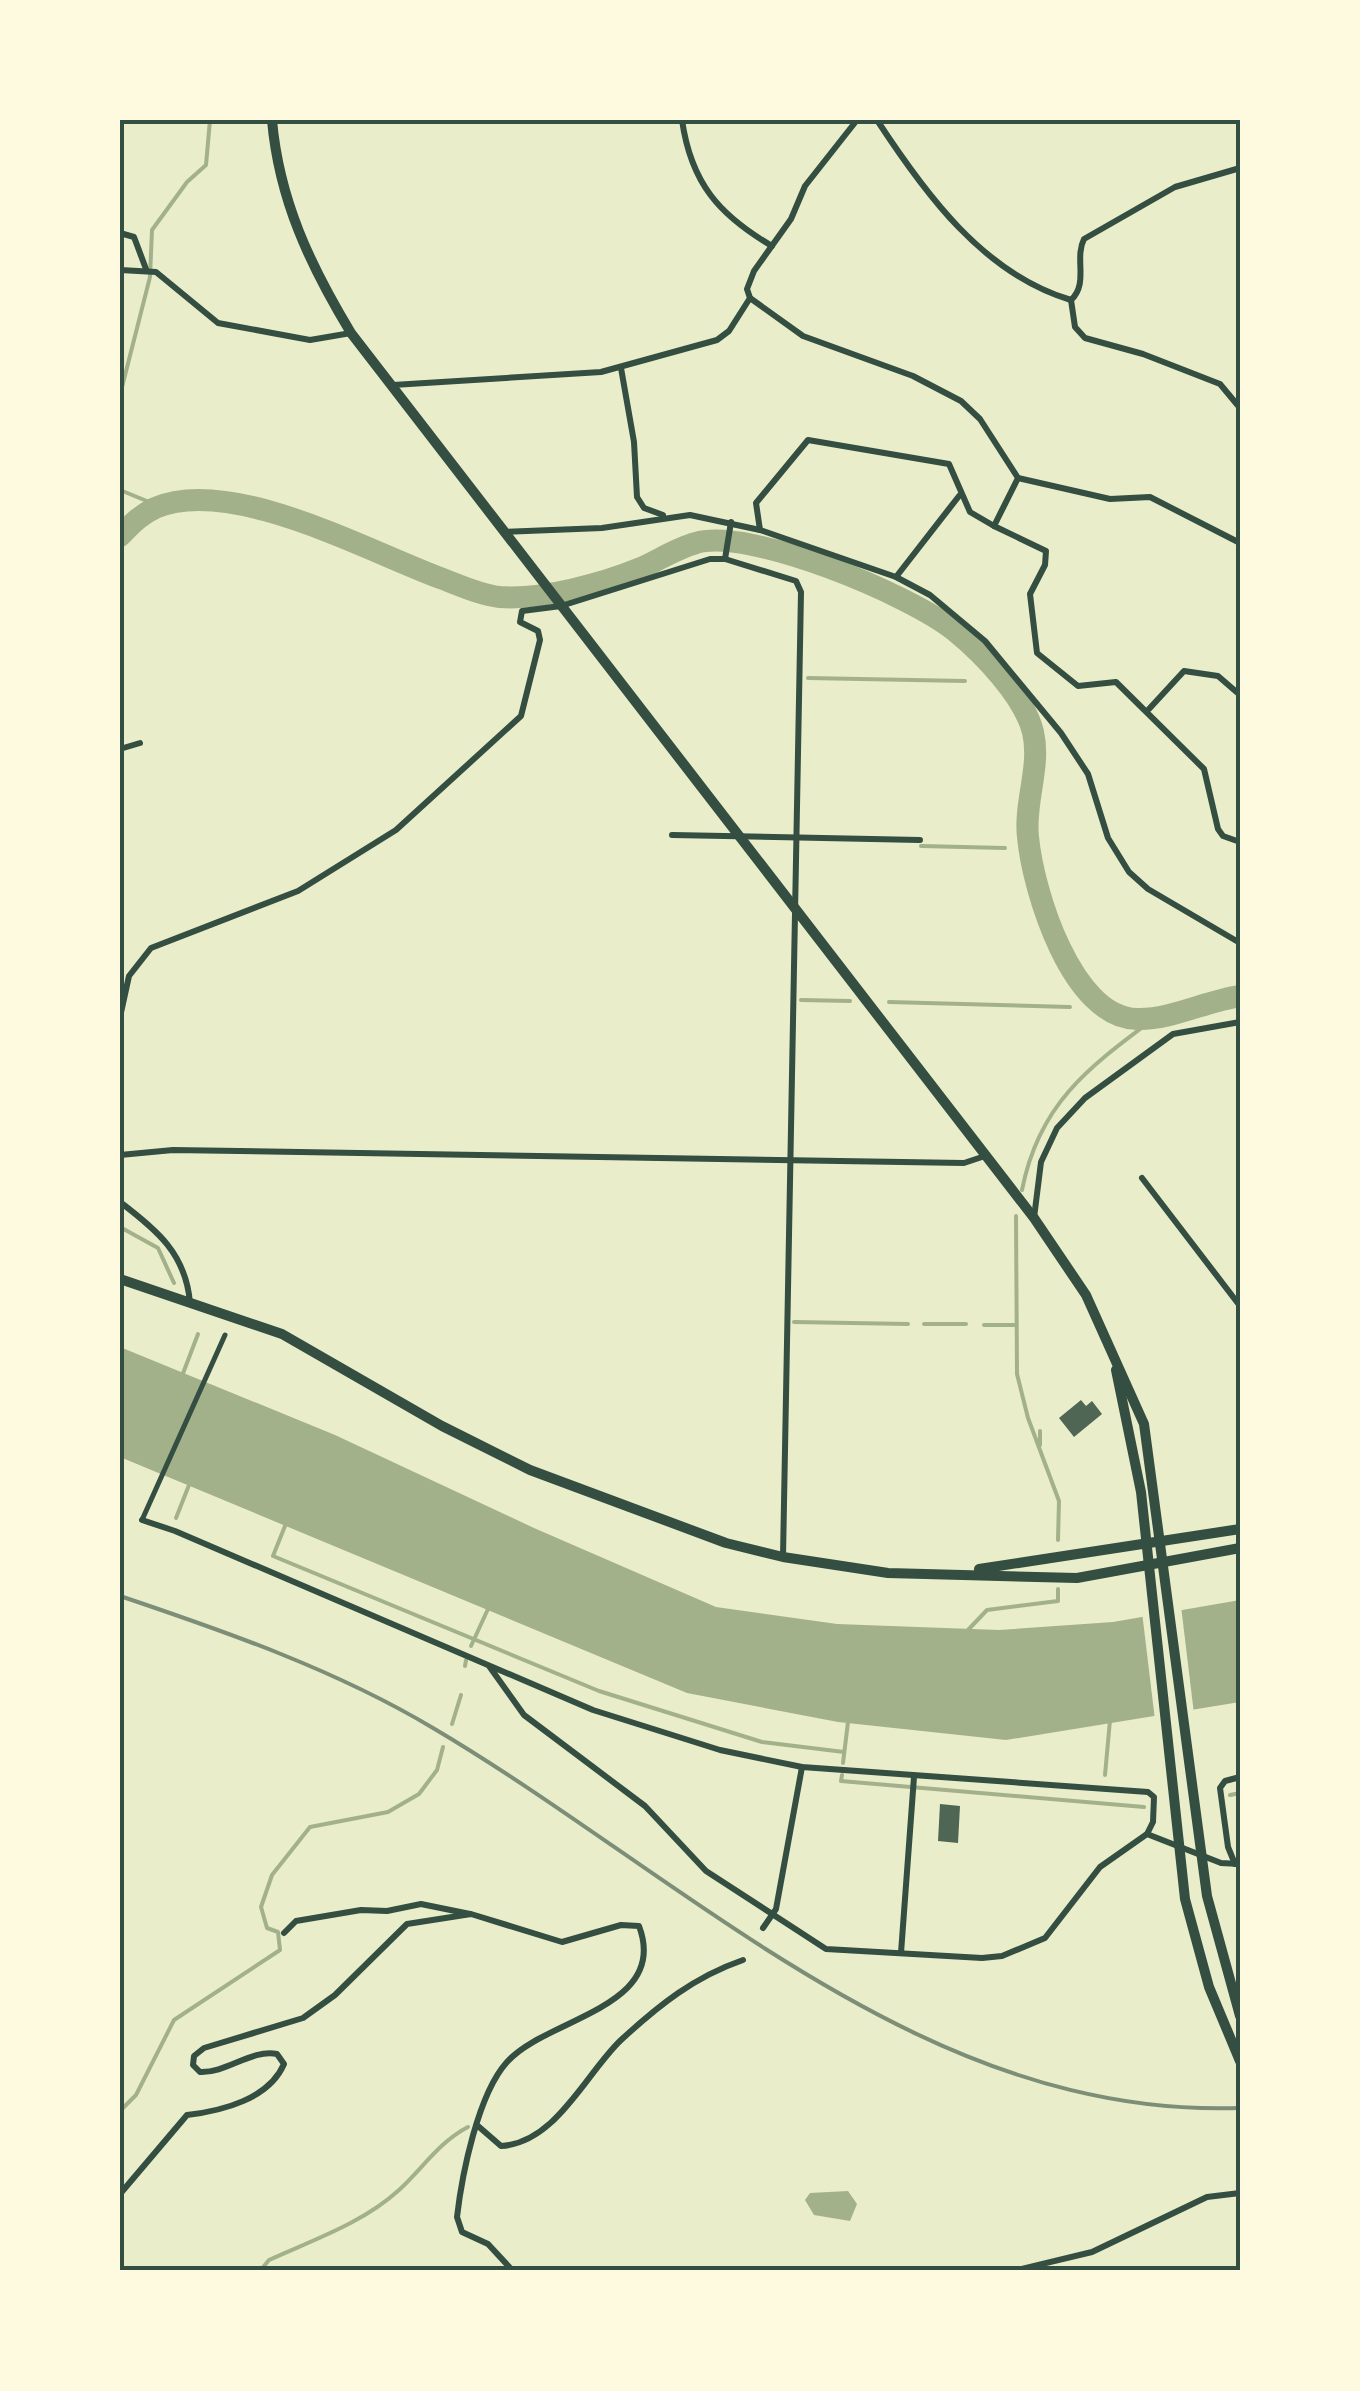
<svg xmlns="http://www.w3.org/2000/svg" width="1360" height="2391" viewBox="0 0 1360 2391" font-family="Overpass,sans-serif">
  <rect width="100%" height="100%" fill="#e9edc9"/>
  <g fill="#a3b18a">
    <path d="M 120,1347 L 335,1435 L 534,1528 L 716,1607 L 837,1624 L 999,1630 L 1113,1622 L 1240,1600 L 1240,1702 L 1006,1740 L 838,1722 L 687,1693 L 120,1457 Z"/>
    <path d="M 848,2191 L 857,2204 L 850,2221 L 814,2215 L 805,2200 L 810,2193 Z"/>
  </g>
  <path fill="#e9edc9" d="M 1181,1606 L 1194,1714 L 1155,1720 L 1142,1612 Z"/>
  <g fill="none" stroke-linecap="round" stroke-linejoin="round">
    <g stroke="#a3b18a" stroke-width="4">
      <path d="M 120,395 L 150,277 L 152,230 L 187,182 L 206,165 L 210,120"/>
      <path d="M 120,490 L 159,506"/>
      <path d="M 808,678 L 965,681"/>
      <path d="M 921,846 L 1005,848"/>
      <path d="M 801,1000 L 850,1001"/>
      <path d="M 889,1002 L 1070,1007"/>
      <path d="M 1022,1190 C 1039,1103 1089,1067 1156,1017"/>
      <path d="M 1016,1216 L 1017,1374 L 1028,1418 L 1059,1501 L 1058,1540"/>
      <path d="M 120,1227 L 158,1248 L 174,1283"/>
      <path d="M 794,1322 L 908,1324"/>
      <path d="M 924,1324 L 966,1324"/>
      <path d="M 984,1325 L 1014,1325"/>
      <path d="M 182,1376 L 198,1334"/>
      <path d="M 1040,1445 L 1040,1431"/>
      <path d="M 176,1518 L 191,1480"/>
      <path d="M 287,1521 L 273,1556 L 599,1691 L 762,1742 L 844,1752"/>
      <path d="M 968,1630 L 987,1610 L 1058,1601 L 1058,1589"/>
      <path d="M 471,1646 L 488,1609"/>
      <path d="M 465,1666 L 466,1660"/>
      <path d="M 452,1724 L 461,1695"/>
      <path d="M 843,1763 L 848,1722"/>
      <path d="M 842,1775 L 841,1781 L 1144,1807"/>
      <path d="M 1105,1775 L 1110,1720"/>
      <path d="M 1230,1795 L 1240,1793"/>
      <path d="M 120,2111 L 136,2095 L 174,2020 L 280,1950 L 278,1932 L 267,1928 L 261,1907 L 272,1875 L 310,1827 L 388,1812 L 419,1794 L 437,1770 L 443,1747"/>
      <path d="M 260,2271 L 269,2260 C 313,2240 363,2223 399,2190 C 423,2168 439,2142 468,2127"/>
    </g>
    <path stroke="#a3b18a" stroke-width="22" d="M 120,536 C 131,525 140,515 155,508 C 231,475 369,552 443,579 C 461,586 481,595 500,597 C 542,600 602,584 641,568 C 659,560 677,548 696,543 C 749,527 911,595 955,631 C 983,654 1024,696 1033,732 C 1041,767 1024,802 1028,837 C 1033,891 1072,1018 1137,1019 C 1171,1020 1206,1001 1240,996"/>
  </g>
  <g fill="#4f6655">
    <path d="M 1081,1400 L 1086,1406 L 1092,1401 L 1102,1414 L 1074,1437 L 1059,1418 Z"/>
    <path d="M 940,1804 L 960,1806 L 958,1843 L 938,1841 Z"/>
  </g>
  <g fill="none" stroke-linecap="round" stroke-linejoin="round">
    <path stroke="#344e41" stroke-width="5" d="M 142,1520 L 225,1335"/>
    <g stroke="#344e41" stroke-width="6">
      <path d="M 682,120 C 691,183 719,215 772,246"/>
      <path d="M 857,120 L 805,186 L 791,219 L 754,271 L 747,289 L 750,298 L 803,336 L 913,376 L 961,401 L 980,419 L 1018,478 L 994,526 L 1046,551 L 1045,565 L 1030,594 L 1037,653 L 1078,686 L 1116,682 L 1204,769 L 1218,829 L 1223,836 L 1240,842"/>
      <path d="M 877,120 C 924,192 983,274 1071,300"/>
      <path d="M 1240,168 L 1175,187 L 1084,239 C 1074,259 1089,283 1071,300 L 1075,327 L 1085,338 L 1143,354 L 1220,384 L 1240,408"/>
      <path d="M 120,233 L 134,237 L 146,269"/>
      <path d="M 120,270 L 156,272 L 218,323 L 310,340 L 351,333"/>
      <path d="M 621,368 L 634,442 L 637,497 L 644,508 L 663,515"/>
      <path d="M 393,385 L 601,372 L 717,340 L 729,331 L 750,298"/>
      <path d="M 1018,478 L 1110,499 L 1150,497 L 1240,543"/>
      <path d="M 760,530 L 756,503 L 808,440 L 949,464 L 970,512 L 994,526"/>
      <path d="M 504,532 L 602,528 L 690,515 L 760,530 L 896,577 L 930,595 L 985,641 L 1061,733 L 1088,774 L 1108,838 L 1129,872 L 1148,889 L 1240,943"/>
      <path d="M 725,559 L 731,522"/>
      <path d="M 896,577 L 959,496"/>
      <path d="M 1149,709 L 1184,671 L 1218,676 L 1240,695"/>
      <path d="M 120,749 L 140,743"/>
      <path d="M 672,835 L 920,840"/>
      <path d="M 120,1017 L 129,976 L 151,948 L 298,891 L 396,830 L 521,716 L 540,640 L 538,631 L 520,622 L 522,611 L 561,606 L 710,559 L 725,559 L 796,581 L 801,592 L 783,1557"/>
      <path d="M 120,1155 L 173,1150 L 964,1163 L 985,1156"/>
      <path d="M 1142,1178 L 1240,1306"/>
      <path d="M 120,1202 C 157,1230 186,1254 190,1303"/>
      <path d="M 1034,1218 L 1041,1162 L 1057,1128 L 1085,1098 L 1173,1034 L 1240,1022"/>
      <path d="M 142,1520 L 175,1531 L 593,1710 L 720,1750 L 802,1767 L 1148,1792 L 1154,1797 L 1153,1822 L 1147,1834 L 1100,1867 L 1045,1938 L 1002,1956 L 982,1958 L 826,1949 L 706,1871 L 645,1806 L 524,1715 L 489,1666"/>
      <path d="M 1147,1834 L 1221,1863 L 1240,1864"/>
      <path d="M 1235,1864 L 1228,1847 L 1220,1788 L 1225,1781 L 1240,1777"/>
      <path d="M 763,1928 L 776,1909 L 802,1767"/>
      <path d="M 284,1933 L 296,1921 L 361,1910 L 387,1911 L 421,1904 L 470,1914"/>
      <path d="M 901,1953 L 914,1777"/>
      <path d="M 478,2126 L 501,2146 C 556,2143 586,2073 621,2040 C 659,2005 694,1977 743,1960"/>
      <path d="M 120,2194 L 187,2115 C 222,2111 269,2099 284,2064 L 277,2054 C 251,2049 227,2073 200,2072 L 193,2065 L 194,2056 L 204,2048 L 303,2018 L 335,1995 L 407,1924 L 471,1914 L 562,1942 L 621,1925 L 639,1926 C 670,2008 546,2018 507,2062 C 478,2094 462,2174 457,2217 L 462,2232 L 488,2244 L 513,2271"/>
      <path d="M 1013,2271 L 1092,2252 L 1207,2197 L 1240,2193"/>
    </g>
    <g stroke="#344e41" stroke-width="10">
      <path d="M 272,120 C 279,200 310,265 351,333 L 1034,1218 L 1086,1295 L 1144,1424 L 1207,1896 L 1240,2016"/>
      <path d="M 120,1279 L 282,1334 L 442,1426 L 530,1470 L 726,1543 L 783,1557 L 888,1573 L 1077,1578 L 1240,1548"/>
      <path d="M 1116,1370 L 1141,1492 L 1185,1899 L 1209,1987 L 1240,2061"/>
      <path d="M 979,1569 L 1240,1529"/>
    </g>
    <path stroke="#7c8e77" stroke-width="4" d="M 120,1596 C 227,1632 336,1670 433,1728 C 687,1878 924,2119 1240,2108"/>
  </g>
  <rect width="1360" height="2391" fill="none" stroke="#fefae0" stroke-width="245"/>
  <rect x="122" y="122" width="1116" height="2146" fill="none" stroke="#344e41" stroke-width="4"/>
</svg>
